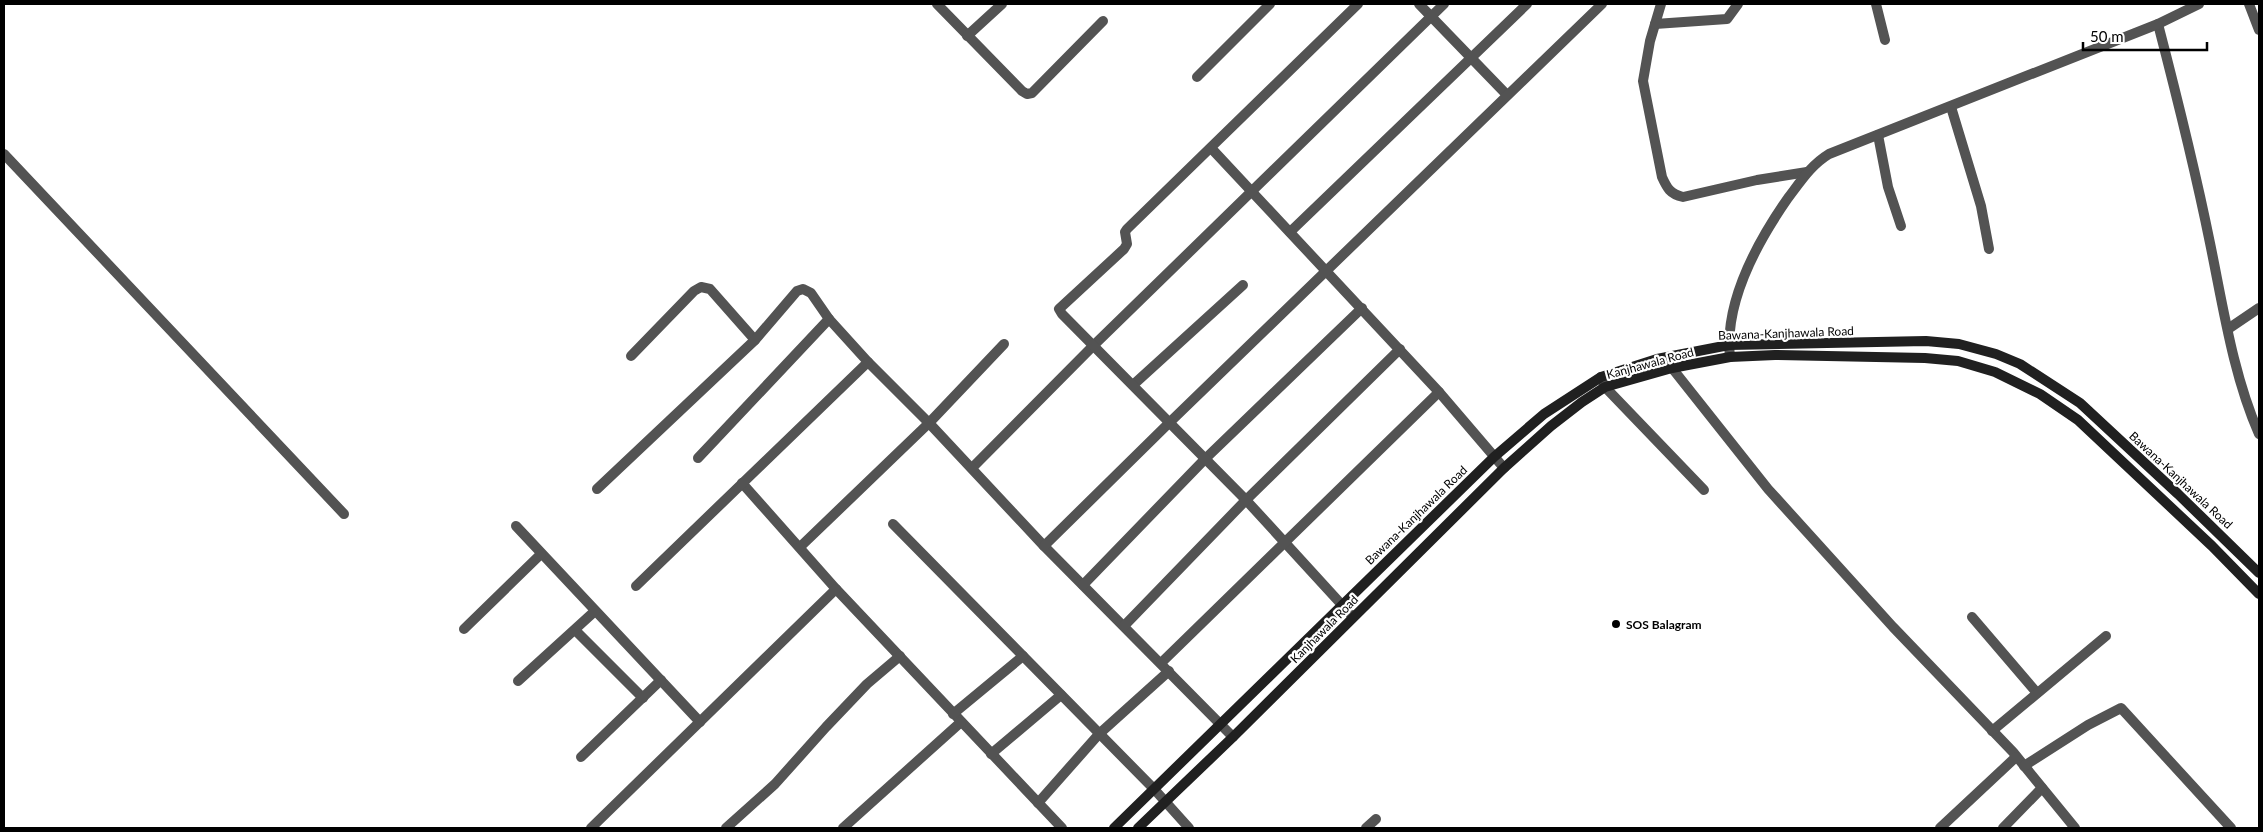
<svg xmlns="http://www.w3.org/2000/svg" width="2263" height="832" viewBox="0 0 2263 832" font-family="Lato,sans-serif">
  <rect width="100%" height="100%" fill="#fff"/>
  <g fill="none" stroke-linecap="round" stroke-linejoin="round">
    <g stroke="#535353" stroke-width="10">
      <path d="M 937,4 L 1022,91 L 1027,94 L 1032,93 L 1103,21"/>
      <path d="M 1419,4 L 1507,95"/>
      <path d="M 1661,4 L 1650,41 L 1643,81 L 1662,177 C 1667,188 1670,194 1683,197 L 1757,180 L 1807,172"/>
      <path d="M 1876,4 L 1885,40"/>
      <path d="M 2249,4 L 2259,30"/>
      <path d="M 1655,24 L 1727,19 L 1738,4"/>
      <path d="M 2158,24 C 2177,97 2195,169 2210,243 C 2223,306 2233,375 2259,434"/>
      <path d="M 967,36 L 1002,4"/>
      <path d="M 1197,77 L 1270,4"/>
      <path d="M 1951,107 L 1981,206 L 1989,249"/>
      <path d="M 1878,135 L 1888,187 L 1901,226"/>
      <path d="M 1211,148 L 1439,392 L 1504,468"/>
      <path d="M 4,154 L 344,514"/>
      <path d="M 1290,232 L 1527,4"/>
      <path d="M 2228,329 L 2259,308"/>
      <path d="M 631,356 L 694,291 L 701,287 L 710,289 L 755,340"/>
      <path d="M 1667,357 L 1672,368 L 1768,489 L 1893,627 L 2013,752 L 2075,828"/>
      <path d="M 1730,357 C 1724,302 1758,241 1788,198 C 1801,181 1811,165 1829,154 L 2158,24 L 2199,4"/>
      <path d="M 1601,377 L 1605,387 L 1704,490"/>
      <path d="M 1133,385 L 1243,285"/>
      <path d="M 698,458 L 829,319"/>
      <path d="M 972,468 L 1093,346 L 1444,4"/>
      <path d="M 742,483 L 836,589 L 1062,828"/>
      <path d="M 597,489 L 755,340 L 797,291 L 803,289 L 811,293 L 829,319 L 868,362 L 929,423 L 1044,546 L 1233,737"/>
      <path d="M 893,524 L 1154,789 L 1189,828"/>
      <path d="M 516,526 L 700,722"/>
      <path d="M 1044,546 L 1170,422 L 1602,4"/>
      <path d="M 800,547 L 929,423 L 1004,344"/>
      <path d="M 1083,585 L 1205,459 L 1362,308"/>
      <path d="M 636,586 L 868,362"/>
      <path d="M 1353,617 L 1246,500 L 1062,314 L 1059,309 L 1124,249 L 1127,244 L 1125,232 L 1127,229 L 1358,4"/>
      <path d="M 1972,617 L 2037,693"/>
      <path d="M 1124,626 L 1246,500 L 1400,349"/>
      <path d="M 464,629 L 541,554"/>
      <path d="M 575,630 L 643,698"/>
      <path d="M 1161,663 L 1439,392"/>
      <path d="M 518,681 L 595,611"/>
      <path d="M 953,714 L 1023,656"/>
      <path d="M 1992,731 L 2106,636"/>
      <path d="M 991,754 L 1061,695"/>
      <path d="M 581,757 L 661,680"/>
      <path d="M 2024,766 L 2088,725 L 2121,708 L 2231,828"/>
      <path d="M 1038,803 L 1099,734 L 1169,671"/>
      <path d="M 591,828 L 836,589"/>
      <path d="M 726,828 L 775,784 L 826,727 L 867,684 L 900,656"/>
      <path d="M 843,828 L 961,722"/>
      <path d="M 1366,828 L 1376,819"/>
      <path d="M 1940,828 L 2016,757"/>
      <path d="M 2003,828 L 2042,788"/>
    </g>
    <g stroke="#202020" stroke-width="10">
      <path d="M 1114,828 L 1494,457 L 1544,414 L 1601,377 L 1657,359 L 1729,345 L 1926,341 L 1959,344 L 1996,354 L 2020,364 L 2080,403 L 2178,494 L 2259,573"/>
      <path d="M 1138,828 L 1233,737 L 1504,468 L 1551,426 L 1582,402 L 1605,387 L 1672,368 L 1730,357 L 1775,355 L 1925,358 L 1958,361 L 1995,372 L 2040,394 L 2078,420 L 2212,546 L 2259,594"/>
    </g>
  </g>
  <circle fill="#000" stroke="#fff" stroke-width="2" cx="1616" cy="624" r="5"/>
  <g text-anchor="middle" dominant-baseline="central" stroke-width="4.5" stroke-linejoin="round" paint-order="stroke">
    <g font-size="12" fill="#000" stroke="#fff">
      <text transform="translate(1786 333) rotate(-2)">Bawana-Kanjhawala Road</text>
      <text transform="translate(1650 363) rotate(-15)">Kanjhawala Road</text>
      <text transform="translate(2181 480) rotate(43)">Bawana-Kanjhawala Road</text>
      <text transform="translate(1416 515) rotate(-44)">Bawana-Kanjhawala Road</text>
      <text transform="translate(1324 629) rotate(-45)">Kanjhawala Road</text>
    </g>
    <g font-size="12" font-weight="bold" fill="#000" stroke="#fff" text-anchor="start">
      <text x="1626" y="624">SOS Balagram</text>
    </g>
  </g>
  <rect width="2263" height="832" fill="none" stroke="#000000" stroke-width="10"/>
  <path d="M2083 42v8h124v-8" fill="none" stroke="#000000" stroke-width="2.5"/>
  <text x="2090" y="42" font-size="15" fill="#000000" stroke="#ffffff" stroke-width="4" paint-order="stroke">50 m</text>
</svg>
